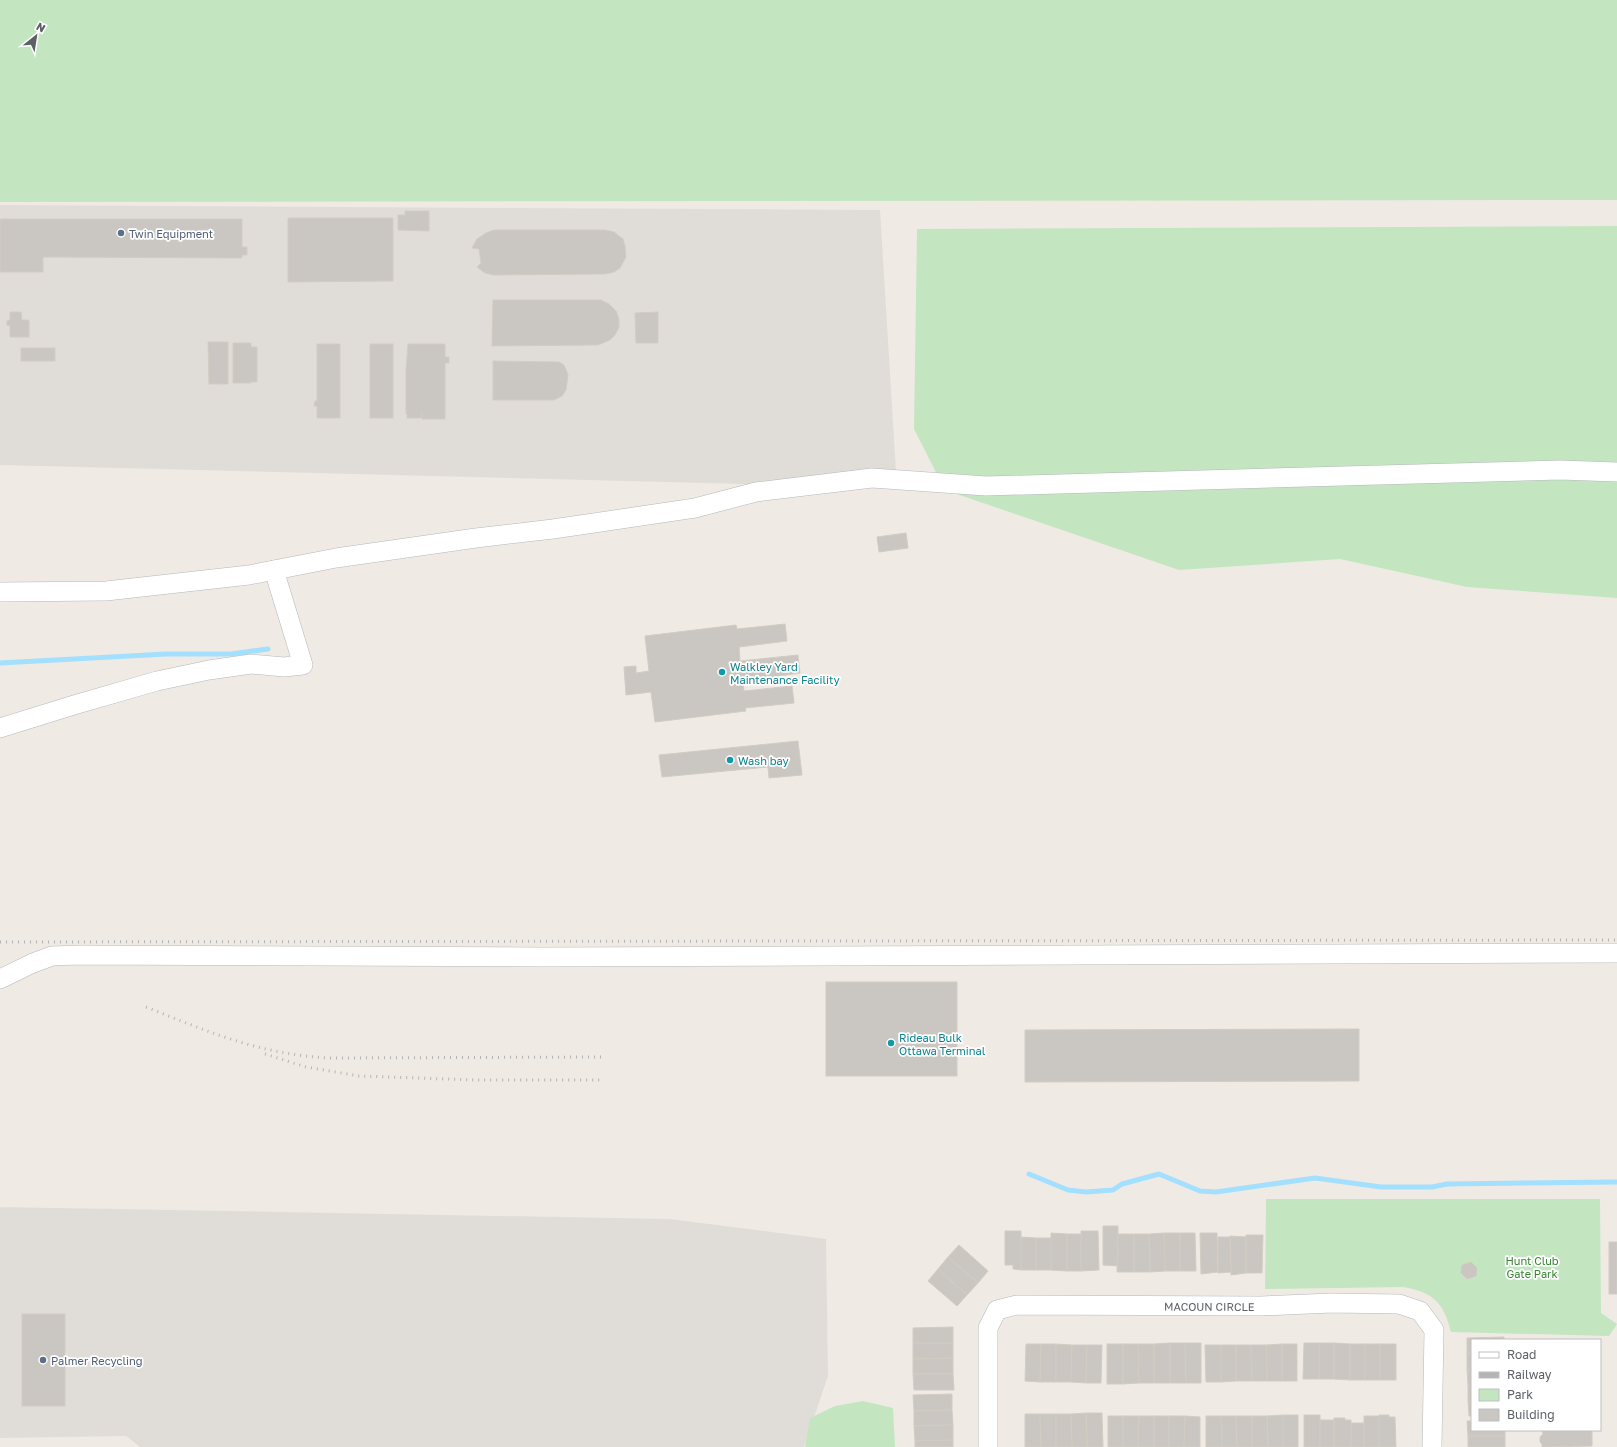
<svg xmlns="http://www.w3.org/2000/svg" width="1617" height="1447" viewBox="0 0 1617 1447" font-family="'Golos Text',sans-serif">
  <rect width="100%" height="100%" fill="#efebe4"/>
  <g fill="#e0ddd8">
    <path d="M 0,205 L 880,210 L 897,488 L 0,465 Z"/>
    <path d="M 0,1207 L 670,1219 L 826,1239 L 828,1376 L 804,1447 L 140,1447 L 126,1436 L 0,1438 Z"/>
  </g>
  <g fill="#c3e6c0">
    <path d="M 0,0 L 1617,0 L 1617,200 L 0,202 Z"/>
    <path d="M 1617,226 L 1617,598 L 1467,587 L 1340,559 L 1179,570 L 945,490 L 914,429 L 917,229 Z"/>
    <path d="M 1266,1199 L 1600,1199 L 1601,1313 L 1617,1324 L 1609,1336 L 1451,1332 C 1444,1303 1433,1292 1403,1287 L 1265,1289 Z"/>
    <path d="M 863,1401 L 893,1408 L 895,1447 L 805,1447 L 810,1418 L 835,1406 Z"/>
  </g>
  <g fill="none" stroke-linecap="round" stroke-linejoin="round">
    <g stroke="#a3dfff" stroke-width="5">
      <path d="M 0,663 L 166,654 L 231,654 L 268,649"/>
      <path d="M 1029,1174 L 1068,1190 L 1086,1192 L 1113,1190 L 1122,1184 L 1159,1174 L 1200,1191 L 1216,1192 L 1315,1178 L 1381,1187 L 1432,1187 L 1447,1184 L 1617,1182"/>
    </g>
  </g>
  <g fill="#cac6c1" stroke="#d3ccc2">
    <path d="M 405,211 L 429,211 L 429,231 L 398,230 L 398,215 L 405,215 Z"/>
    <path d="M 288,218 L 393,218 L 393,281 L 288,282 Z"/>
    <path d="M 0,219 L 242,219 L 242,247 L 247,247 L 247,255 L 242,255 L 242,258 L 43,257 L 43,272 L 0,272 Z"/>
    <path d="M 494,230 L 605,230 L 614,232 L 623,239 L 625,246 L 626,257 L 620,268 L 614,272 L 605,274 L 494,275 L 485,273 L 477,267 L 481,263 L 479,249 L 472,248 L 477,239 L 486,233 Z"/>
    <path d="M 493,300 L 601,300 L 609,304 L 616,311 L 619,319 L 619,327 L 615,335 L 610,340 L 598,345 L 492,346 Z"/>
    <path d="M 10,312 L 21,312 L 22,320 L 29,320 L 29,337 L 10,337 L 10,326 L 7,325 L 7,321 L 10,320 Z"/>
    <path d="M 658,312 L 658,343 L 636,343 L 635,313 Z"/>
    <path d="M 208,342 L 228,342 L 228,384 L 209,384 Z"/>
    <path d="M 233,343 L 251,343 L 251,347 L 257,347 L 257,382 L 251,382 L 251,383 L 233,383 Z"/>
    <path d="M 317,344 L 340,344 L 340,418 L 317,418 L 317,406 L 314,406 L 315,401 L 317,401 Z"/>
    <rect x="370" y="344" width="23" height="74"/>
    <path d="M 408,344 L 445,344 L 445,357 L 449,357 L 449,363 L 445,363 L 445,419 L 422,419 L 422,413 L 422,418 L 407,418 L 407,414 L 406,414 L 406,370 Z"/>
    <rect x="21" y="348" width="34" height="13"/>
    <path d="M 493,361 L 559,362 L 564,365 L 568,375 L 566,390 L 562,396 L 554,400 L 493,400 Z"/>
    <path d="M 906,533 L 908,548 L 879,552 L 877,537 Z"/>
    <path d="M 785,624 L 787,641 L 739,647 L 740,661 L 798,655 L 800,673 L 743,681 L 744,691 L 792,686 L 794,703 L 745,708 L 746,711 L 655,722 L 651,692 L 626,695 L 624,667 L 636,666 L 636,673 L 649,671 L 645,636 L 736,625 L 737,629 Z"/>
    <path d="M 798,741 L 802,775 L 769,778 L 768,767 L 662,777 L 659,755 Z"/>
    <rect x="826" y="982" width="131" height="94"/>
    <path d="M 1359,1029 L 1359,1081 L 1025,1082 L 1025,1030 Z"/>
    <path d="M 1103,1226 L 1118,1226 L 1118,1266 L 1103,1265 Z"/>
    <path d="M 1005,1231 L 1021,1231 L 1021,1270 L 1013,1269 L 1013,1265 L 1005,1265 Z"/>
    <path d="M 1081,1231 L 1098,1231 L 1099,1270 L 1081,1271 Z"/>
    <path d="M 1051,1233 L 1067,1234 L 1067,1271 L 1051,1270 Z"/>
    <path d="M 1164,1233 L 1180,1233 L 1180,1271 L 1165,1271 Z"/>
    <path d="M 1164,1233 L 1165,1271 L 1150,1272 L 1149,1234 Z"/>
    <path d="M 1180,1233 L 1195,1233 L 1196,1271 L 1180,1271 Z"/>
    <path d="M 1200,1233 L 1217,1233 L 1218,1272 L 1201,1274 Z"/>
    <rect x="1067" y="1234" width="14" height="37"/>
    <path d="M 1118,1234 L 1134,1234 L 1134,1272 L 1117,1272 Z"/>
    <path d="M 1134,1234 L 1149,1234 L 1150,1272 L 1134,1272 Z"/>
    <path d="M 1246,1235 L 1263,1235 L 1262,1273 L 1246,1273 Z"/>
    <path d="M 1230,1236 L 1246,1237 L 1246,1273 L 1231,1275 Z"/>
    <path d="M 1021,1237 L 1036,1238 L 1036,1270 L 1021,1270 Z"/>
    <path d="M 1218,1237 L 1230,1237 L 1231,1272 L 1218,1273 Z"/>
    <rect x="1036" y="1238" width="15" height="32"/>
    <rect x="1609" y="1242" width="8" height="52"/>
    <path d="M 959,1245 L 988,1271 L 978,1283 L 948,1257 Z"/>
    <path d="M 948,1257 L 978,1283 L 967,1295 L 938,1269 Z"/>
    <path d="M 1471,1262 L 1477,1268 L 1476,1276 L 1467,1279 L 1461,1273 L 1462,1265 Z"/>
    <path d="M 938,1269 L 967,1295 L 957,1306 L 928,1281 Z"/>
    <rect x="22" y="1314" width="43" height="92"/>
    <path d="M 953,1327 L 953,1343 L 913,1343 L 913,1328 Z"/>
    <path d="M 1504,1337 L 1504,1340 L 1472,1340 L 1472,1353 L 1467,1353 L 1467,1338 Z"/>
    <path d="M 913,1343 L 953,1343 L 953,1358 L 913,1359 Z"/>
    <path d="M 1170,1343 L 1170,1383 L 1154,1383 L 1154,1344 Z"/>
    <path d="M 1170,1343 L 1185,1343 L 1186,1383 L 1170,1383 Z"/>
    <path d="M 1185,1343 L 1201,1343 L 1201,1383 L 1186,1383 Z"/>
    <path d="M 1304,1343 L 1319,1343 L 1319,1379 L 1303,1379 Z"/>
    <rect x="1319" y="1343" width="15" height="36"/>
    <path d="M 1334,1343 L 1350,1344 L 1350,1380 L 1334,1379 Z"/>
    <path d="M 1026,1344 L 1041,1344 L 1040,1382 L 1025,1381 Z"/>
    <path d="M 1041,1344 L 1056,1344 L 1056,1382 L 1040,1382 Z"/>
    <path d="M 1056,1344 L 1072,1345 L 1071,1382 L 1056,1382 Z"/>
    <rect x="1107" y="1344" width="16" height="40"/>
    <path d="M 1123,1344 L 1138,1344 L 1139,1383 L 1123,1384 Z"/>
    <path d="M 1138,1344 L 1154,1344 L 1154,1383 L 1139,1383 Z"/>
    <path d="M 1282,1344 L 1282,1381 L 1267,1381 L 1266,1345 Z"/>
    <rect x="1282" y="1344" width="15" height="37"/>
    <rect x="1350" y="1344" width="15" height="36"/>
    <rect x="1365" y="1344" width="15" height="36"/>
    <rect x="1380" y="1344" width="16" height="36"/>
    <path d="M 1072,1345 L 1087,1345 L 1086,1383 L 1071,1382 Z"/>
    <path d="M 1087,1345 L 1102,1345 L 1101,1383 L 1086,1383 Z"/>
    <path d="M 1205,1345 L 1221,1345 L 1221,1382 L 1206,1382 Z"/>
    <path d="M 1221,1345 L 1236,1345 L 1236,1381 L 1221,1382 Z"/>
    <path d="M 1236,1345 L 1251,1345 L 1252,1381 L 1236,1381 Z"/>
    <path d="M 1251,1345 L 1266,1345 L 1267,1381 L 1252,1381 Z"/>
    <rect x="1467" y="1353" width="5" height="16"/>
    <path d="M 953,1358 L 953,1374 L 913,1374 L 913,1359 Z"/>
    <path d="M 1467,1369 L 1472,1369 L 1472,1385 L 1468,1385 Z"/>
    <path d="M 913,1374 L 953,1374 L 954,1390 L 914,1390 Z"/>
    <rect x="1468" y="1385" width="4" height="15"/>
    <path d="M 952,1394 L 952,1410 L 914,1411 L 913,1395 Z"/>
    <path d="M 1468,1400 L 1472,1400 L 1472,1416 L 1469,1416 Z"/>
    <path d="M 952,1410 L 953,1425 L 914,1426 L 914,1411 Z"/>
    <path d="M 1086,1413 L 1102,1413 L 1103,1447 L 1087,1447 Z"/>
    <path d="M 1086,1413 L 1087,1447 L 1072,1447 L 1071,1414 Z"/>
    <path d="M 1025,1414 L 1040,1414 L 1041,1447 L 1025,1447 Z"/>
    <path d="M 1040,1414 L 1056,1414 L 1056,1447 L 1041,1447 Z"/>
    <path d="M 1056,1414 L 1071,1414 L 1072,1447 L 1056,1447 Z"/>
    <rect x="1283" y="1415" width="15" height="32"/>
    <path d="M 1283,1415 L 1283,1447 L 1268,1447 L 1267,1416 Z"/>
    <rect x="1304" y="1415" width="16" height="32"/>
    <path d="M 1379,1415 L 1389,1415 L 1389,1417 L 1395,1417 L 1396,1447 L 1379,1447 Z"/>
    <rect x="1108" y="1416" width="15" height="31"/>
    <path d="M 1123,1416 L 1139,1416 L 1138,1447 L 1123,1447 Z"/>
    <path d="M 1139,1416 L 1154,1416 L 1154,1447 L 1138,1447 Z"/>
    <rect x="1154" y="1416" width="15" height="31"/>
    <path d="M 1169,1416 L 1185,1416 L 1184,1447 L 1169,1447 Z"/>
    <path d="M 1185,1416 L 1200,1417 L 1200,1447 L 1184,1447 Z"/>
    <path d="M 1206,1416 L 1221,1416 L 1222,1447 L 1206,1447 Z"/>
    <path d="M 1221,1416 L 1236,1416 L 1237,1447 L 1222,1447 Z"/>
    <path d="M 1236,1416 L 1252,1416 L 1252,1447 L 1237,1447 Z"/>
    <path d="M 1252,1416 L 1267,1416 L 1268,1447 L 1252,1447 Z"/>
    <rect x="1364" y="1416" width="15" height="31"/>
    <path d="M 1334,1418 L 1345,1418 L 1345,1420 L 1351,1420 L 1351,1447 L 1334,1447 Z"/>
    <rect x="1320" y="1420" width="14" height="27"/>
    <path d="M 1467,1421 L 1472,1421 L 1472,1430 L 1505,1430 L 1505,1436 L 1468,1436 Z"/>
    <rect x="1351" y="1423" width="13" height="24"/>
    <path d="M 953,1425 L 953,1440 L 915,1441 L 914,1426 Z"/>
    <path d="M 1542,1430 L 1592,1430 L 1592,1446 L 1542,1447 L 1542,1444 L 1540,1442 L 1540,1437 L 1543,1434 Z"/>
    <rect x="1468" y="1436" width="37" height="11"/>
    <path d="M 953,1440 L 953,1447 L 915,1447 L 915,1441 Z"/>
  </g>
  <g fill="none" stroke-linecap="round" stroke-linejoin="round">
    <defs>
      <g id="minor">
        <path d="M 0,592 L 106,591 L 249,575 L 336,558 L 476,538 L 553,529 L 695,508 L 756,492 L 872,478 L 986,486 L 1560,470 L 1617,472"/>
        <path d="M 0,728 L 74,705 L 157,681 L 209,670 L 251,664 L 284,667 L 303,665 L 274,570"/>
        <path d="M 0,979 L 33,963 L 52,956 L 79,955 L 541,957 L 1617,953"/>
        <path id="s1" d="M 988,1447 L 988,1328 L 997,1310 L 1017,1305 L 1261,1306 L 1332,1303 L 1399,1304 L 1420,1311 L 1434,1330 L 1432,1447"/>
      </g>
    </defs>
    <use href="#minor" stroke="#b4b7bb" stroke-width="20"/>
    <use href="#minor" stroke="#fff" stroke-width="19"/>
    <g stroke="#b3b4b5" stroke-width="3" stroke-dasharray="1 5" stroke-linecap="butt">
      <path d="M 0,942 L 1617,940"/>
      <path d="M 146,1007 C 209,1032 261,1055 331,1058 L 602,1057"/>
      <path d="M 265,1054 L 306,1067 L 359,1076 L 476,1080 L 602,1080"/>
    </g>
  </g>
  <g fill="#5c6f8a" stroke="#fff" stroke-width="1.5">
    <circle cx="121" cy="233" r="4"/>
    <circle cx="43" cy="1360" r="4"/>
  </g>
  <g fill="#0f9aa8" stroke="#fff" stroke-width="1.5">
    <circle cx="722" cy="672" r="4"/>
    <circle cx="730" cy="760" r="4"/>
    <circle cx="891" cy="1043" r="4"/>
  </g>
  <g text-anchor="middle" dominant-baseline="central" stroke-width="3.5" stroke-linejoin="round" paint-order="stroke">
    <g font-size="11" fill="#4e5e75" stroke="#fff" text-anchor="start">
      <text x="129" y="233">Twin Equipment</text>
      <text x="51" y="1360">Palmer Recycling</text>
    </g>
    <g font-size="11" fill="#0d838f" stroke="#fff" text-anchor="start">
      <text x="730" y="666">Walkley Yard<tspan x="730" dy="13">Maintenance Facility</tspan></text>
      <text x="738" y="760">Wash bay</text>
      <text x="899" y="1037">Rideau Bulk<tspan x="899" dy="13">Ottawa Terminal</tspan></text>
    </g>
    <g font-size="11" fill="#378434" stroke="#fff">
      <text x="1532" y="1260">Hunt Club<tspan x="1532" dy="13">Gate Park</tspan></text>
    </g>
    <g font-size="11" fill="#5c6065" stroke="#fff">
      <text stroke="none"><textPath href="#s1" startOffset="352">MACOUN CIRCLE</textPath></text>
    </g>
  </g>
  <rect x="1471" y="1339" width="130" height="92" fill="#ffffff" stroke="#bebfc1"/>
  <rect x="1479" y="1352" width="20" height="6" fill="#ffffff" stroke="#bebfc1"/>
  <text x="1507" y="1359" font-size="12" fill="#5c6065">Road</text>
  <rect x="1479" y="1372" width="20" height="6" fill="#b3b4b5" stroke="#bebfc1"/>
  <text x="1507" y="1379" font-size="12" fill="#5c6065">Railway</text>
  <rect x="1479" y="1389" width="20" height="12" fill="#c3e6c0" stroke="#bebfc1"/>
  <text x="1507" y="1399" font-size="12" fill="#5c6065">Park</text>
  <rect x="1479" y="1409" width="20" height="12" fill="#cac6c1" stroke="#bebfc1"/>
  <text x="1507" y="1419" font-size="12" fill="#5c6065">Building</text>
  <g transform="translate(36 36) rotate(30)" stroke="#ffffff" stroke-width="3" paint-order="stroke">
  <path d="M0-3L7 15L0 10L-7 15Z" fill="#5c6065"/>
  <text y="-6" font-size="11" font-weight="bold" text-anchor="middle" fill="#5c6065">N</text>
  </g>
</svg>
